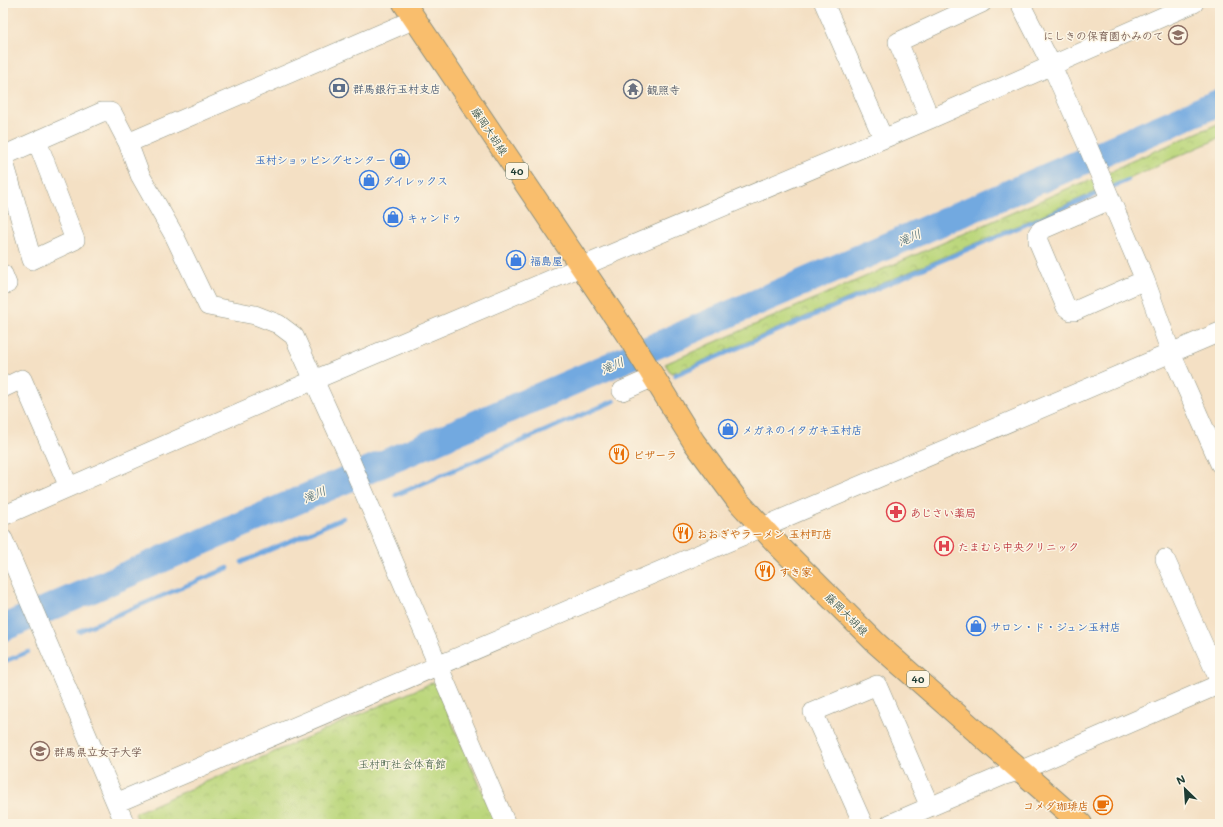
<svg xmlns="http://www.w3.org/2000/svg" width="1223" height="827" font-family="Mali,'Klee One',sans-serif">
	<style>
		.park { fill: url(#park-crowns); stroke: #6e8a58 }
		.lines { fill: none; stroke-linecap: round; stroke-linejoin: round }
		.stream { stroke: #72a9e0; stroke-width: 4.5 }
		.river { stroke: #72a9e0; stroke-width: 27 }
		.minor-casing { stroke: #8a8e7c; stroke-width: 20 }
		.major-casing { stroke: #8a8e7c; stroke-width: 24 }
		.minor { stroke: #fff; stroke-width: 19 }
		.major { stroke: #f9be6d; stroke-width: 22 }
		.labels { text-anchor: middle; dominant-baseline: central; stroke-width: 3; stroke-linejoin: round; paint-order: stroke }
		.shield { fill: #fcf5e5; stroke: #617469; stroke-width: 1 }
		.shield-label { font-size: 10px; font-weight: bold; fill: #1f3d34 }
		.education-label { font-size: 11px; font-weight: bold; fill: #785e54; stroke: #fcf5e5; text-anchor: end }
		.service-label { font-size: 11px; font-weight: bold; fill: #4e5e75; stroke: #fcf5e5; text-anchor: start }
		.worship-label { font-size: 11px; font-weight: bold; fill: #5b616d; stroke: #fcf5e5; text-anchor: start }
		.street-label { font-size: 11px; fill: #1f3d34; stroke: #fcf5e5 }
		.shop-label { font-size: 11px; font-weight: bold; fill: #366cbe; stroke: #fcf5e5; text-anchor: start }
		.food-label { font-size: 11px; font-weight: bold; fill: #c56008; stroke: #fcf5e5; text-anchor: start }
		.health-label { font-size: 11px; font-weight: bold; fill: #be3a42; stroke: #fcf5e5; text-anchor: start }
		.park-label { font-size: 11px; fill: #3e5c43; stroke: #fcf5e5 }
		.water-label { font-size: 12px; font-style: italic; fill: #385d68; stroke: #fcf5e5 }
	</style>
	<defs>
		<pattern id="park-crowns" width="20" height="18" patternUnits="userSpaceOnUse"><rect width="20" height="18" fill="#bcd77d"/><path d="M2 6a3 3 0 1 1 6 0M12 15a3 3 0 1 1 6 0" fill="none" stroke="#a1b96d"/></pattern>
	</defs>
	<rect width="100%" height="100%" fill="#fcf5e5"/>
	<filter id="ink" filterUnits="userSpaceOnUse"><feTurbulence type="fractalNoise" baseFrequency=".025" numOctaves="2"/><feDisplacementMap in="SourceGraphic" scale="8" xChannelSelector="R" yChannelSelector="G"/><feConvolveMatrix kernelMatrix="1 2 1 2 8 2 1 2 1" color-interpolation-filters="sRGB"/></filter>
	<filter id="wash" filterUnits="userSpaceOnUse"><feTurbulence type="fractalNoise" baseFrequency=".012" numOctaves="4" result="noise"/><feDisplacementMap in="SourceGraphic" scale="16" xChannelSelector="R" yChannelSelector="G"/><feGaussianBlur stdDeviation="0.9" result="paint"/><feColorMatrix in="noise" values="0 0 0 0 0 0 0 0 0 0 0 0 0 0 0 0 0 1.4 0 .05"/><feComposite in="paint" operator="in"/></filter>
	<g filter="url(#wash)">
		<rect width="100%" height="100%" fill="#f4e0c4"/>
		<path class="park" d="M1220,123v15l-110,48 -5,-11 20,-11z
			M1095,179l5,11 -421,181 -8,2 -6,-9 411,-179z
			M434,682l63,142h-358l-4,-11z"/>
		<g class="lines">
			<path class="stream" d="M1112,187l16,-7
				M675,375l424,-182
				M396,495l218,-94
				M242,562l101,-44
				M79,631l149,-63
				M3,662l25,-10"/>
			<path class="river" d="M3,628l1217,-526"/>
		</g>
	</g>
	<g filter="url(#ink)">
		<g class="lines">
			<defs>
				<path id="minor" d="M824,3l59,135
					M1020,3l31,61 35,78 59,138 26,73 49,111
					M930,119l-32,-77 84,-39
					M128,143l287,-124
					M3,156l99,-44h8l3,2 15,29 12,32 34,60 34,71 47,9 23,9 16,12 54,119 158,369
					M3,158l29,102 43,-20 -38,-99
					M1110,200l-69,30 -3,3v8l28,66 5,4h4l70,-31
					M3,274l4,10
					M3,388l19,-9 47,108
					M622,391l32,-14
					M3,516l311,-136 616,-261 264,-116
					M3,539l122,285
					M1165,559l55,123
					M116,803c367,-158 737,-311 1104,-471
					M863,824l-50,-112 64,-27 53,122
					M890,824l112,-48 20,-6 198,-86"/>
				<path id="major" d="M404,3l226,336 64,103 43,58 43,47 96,96 205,181"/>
			</defs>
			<use href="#minor" class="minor-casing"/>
			<use href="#major" class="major-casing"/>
			<use href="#minor" class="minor"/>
			<use href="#major" class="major"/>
		</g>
	</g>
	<defs>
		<symbol id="school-ring" viewBox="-11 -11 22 22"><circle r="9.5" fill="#fcf5e5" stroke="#8d6e63" stroke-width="1.5"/><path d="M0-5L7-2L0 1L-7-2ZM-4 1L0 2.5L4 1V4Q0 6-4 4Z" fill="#8d6e63"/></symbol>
		<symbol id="bank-ring" viewBox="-11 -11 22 22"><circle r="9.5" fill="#fcf5e5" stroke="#5c6f8a" stroke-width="1.5"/><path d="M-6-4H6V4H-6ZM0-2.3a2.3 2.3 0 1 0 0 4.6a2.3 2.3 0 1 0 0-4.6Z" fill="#5c6f8a"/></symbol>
		<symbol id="temple-ring" viewBox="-11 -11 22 22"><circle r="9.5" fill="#fcf5e5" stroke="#6b7280" stroke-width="1.5"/><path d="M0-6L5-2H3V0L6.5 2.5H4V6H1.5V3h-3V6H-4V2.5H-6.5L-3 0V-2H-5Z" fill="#6b7280"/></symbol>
		<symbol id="shop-ring" viewBox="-11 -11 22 22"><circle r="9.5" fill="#fcf5e5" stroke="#3f7fe0" stroke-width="1.5"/><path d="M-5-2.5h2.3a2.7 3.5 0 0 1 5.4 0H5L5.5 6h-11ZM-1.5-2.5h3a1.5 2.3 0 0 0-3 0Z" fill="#3f7fe0"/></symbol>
		<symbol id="restaurant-ring" viewBox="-11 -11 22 22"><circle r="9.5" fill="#fcf5e5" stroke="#e8710a" stroke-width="1.5"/><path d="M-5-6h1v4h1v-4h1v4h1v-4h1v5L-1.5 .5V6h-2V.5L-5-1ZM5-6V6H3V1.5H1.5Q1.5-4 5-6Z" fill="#e8710a"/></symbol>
		<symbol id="pharmacy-ring" viewBox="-11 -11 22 22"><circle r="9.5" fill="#fcf5e5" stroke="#e0444e" stroke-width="1.5"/><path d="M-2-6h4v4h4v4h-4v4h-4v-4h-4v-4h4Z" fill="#e0444e"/></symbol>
		<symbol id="hospital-ring" viewBox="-11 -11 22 22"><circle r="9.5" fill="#fcf5e5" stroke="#e0444e" stroke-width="1.5"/><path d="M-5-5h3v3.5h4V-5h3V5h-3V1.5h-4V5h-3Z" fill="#e0444e"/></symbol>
		<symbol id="university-ring" viewBox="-11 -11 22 22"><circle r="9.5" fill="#fcf5e5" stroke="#8d6e63" stroke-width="1.5"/><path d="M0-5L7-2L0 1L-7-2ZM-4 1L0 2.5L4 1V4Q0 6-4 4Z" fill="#8d6e63"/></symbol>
		<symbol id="cafe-ring" viewBox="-11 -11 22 22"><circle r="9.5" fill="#fcf5e5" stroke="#e8710a" stroke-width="1.5"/><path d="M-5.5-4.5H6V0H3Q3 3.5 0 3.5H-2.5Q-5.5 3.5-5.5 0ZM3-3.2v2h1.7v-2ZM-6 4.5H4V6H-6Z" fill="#e8710a"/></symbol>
	</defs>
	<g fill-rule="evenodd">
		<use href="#school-ring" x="1167" y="24" width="22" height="22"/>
		<use href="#bank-ring" x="328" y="77" width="22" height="22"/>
		<use href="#temple-ring" x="622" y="78" width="22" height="22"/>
		<use href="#shop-ring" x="389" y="148" width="22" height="22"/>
		<use href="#shop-ring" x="358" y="169" width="22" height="22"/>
		<use href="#shop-ring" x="382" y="206" width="22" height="22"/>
		<use href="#shop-ring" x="505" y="249" width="22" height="22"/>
		<use href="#shop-ring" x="717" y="418" width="22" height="22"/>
		<use href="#restaurant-ring" x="608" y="443" width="22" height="22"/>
		<use href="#pharmacy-ring" x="885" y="501" width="22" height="22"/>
		<use href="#restaurant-ring" x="672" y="522" width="22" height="22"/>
		<use href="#hospital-ring" x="933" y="535" width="22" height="22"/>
		<use href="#restaurant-ring" x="754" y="560" width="22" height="22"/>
		<use href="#shop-ring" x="965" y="615" width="22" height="22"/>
		<use href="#university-ring" x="29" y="740" width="22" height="22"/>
		<use href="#cafe-ring" x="1092" y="794" width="22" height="22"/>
	</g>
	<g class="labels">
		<g class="shield">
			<rect x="506" y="163" width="22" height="16" rx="3"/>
			<rect x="907" y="671" width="22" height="16" rx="3"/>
		</g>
		<g class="shield-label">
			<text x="517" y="171">40</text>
			<text x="918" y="679">40</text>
		</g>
		<g class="education-label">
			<text x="1164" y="35">にしきの保育園かみのて</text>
			<text x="54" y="751" text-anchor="start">群馬県立女子大学</text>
		</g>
		<g class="service-label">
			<text x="353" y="88">群馬銀行玉村支店</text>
		</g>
		<g class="worship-label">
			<text x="647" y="89">観照寺</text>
		</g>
		<g class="street-label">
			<text transform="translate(490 131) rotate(56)">藤岡大胡線</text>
			<text transform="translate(847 614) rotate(45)">藤岡大胡線</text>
		</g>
		<g class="shop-label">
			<text x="386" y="159" text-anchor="end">玉村ショッピングセンター</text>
			<text x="383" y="180">ダイレックス</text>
			<text x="407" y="217">キャンドゥ</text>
			<text x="530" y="260">福島屋</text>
			<text x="742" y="429">メガネのイタガキ玉村店</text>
			<text x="990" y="626">サロン・ド・ジュン玉村店</text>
		</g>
		<g class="food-label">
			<text x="633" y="454">ピザーラ</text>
			<text x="697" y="533">おおぎやラーメン 玉村町店</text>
			<text x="779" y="571">すき家</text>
			<text x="1089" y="805" text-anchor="end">コメダ珈琲店</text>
		</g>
		<g class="health-label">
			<text x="910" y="512">あじさい薬局</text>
			<text x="958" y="546">たまむら中央クリニック</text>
		</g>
		<g class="park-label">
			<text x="402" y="763">玉村町社会体育館</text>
		</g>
		<g class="water-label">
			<text transform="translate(909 237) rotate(-23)">滝川</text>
			<text transform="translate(612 365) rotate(-23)">滝川</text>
			<text transform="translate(314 494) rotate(-23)">滝川</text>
		</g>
	</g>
	<rect width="1223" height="827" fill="none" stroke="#fcf5e5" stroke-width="16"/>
	<g transform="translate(1185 789) rotate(335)" stroke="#fcf5e5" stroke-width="3" paint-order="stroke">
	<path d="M0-3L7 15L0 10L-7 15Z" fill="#1f3d34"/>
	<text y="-6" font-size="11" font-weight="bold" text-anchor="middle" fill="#1f3d34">N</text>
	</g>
</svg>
